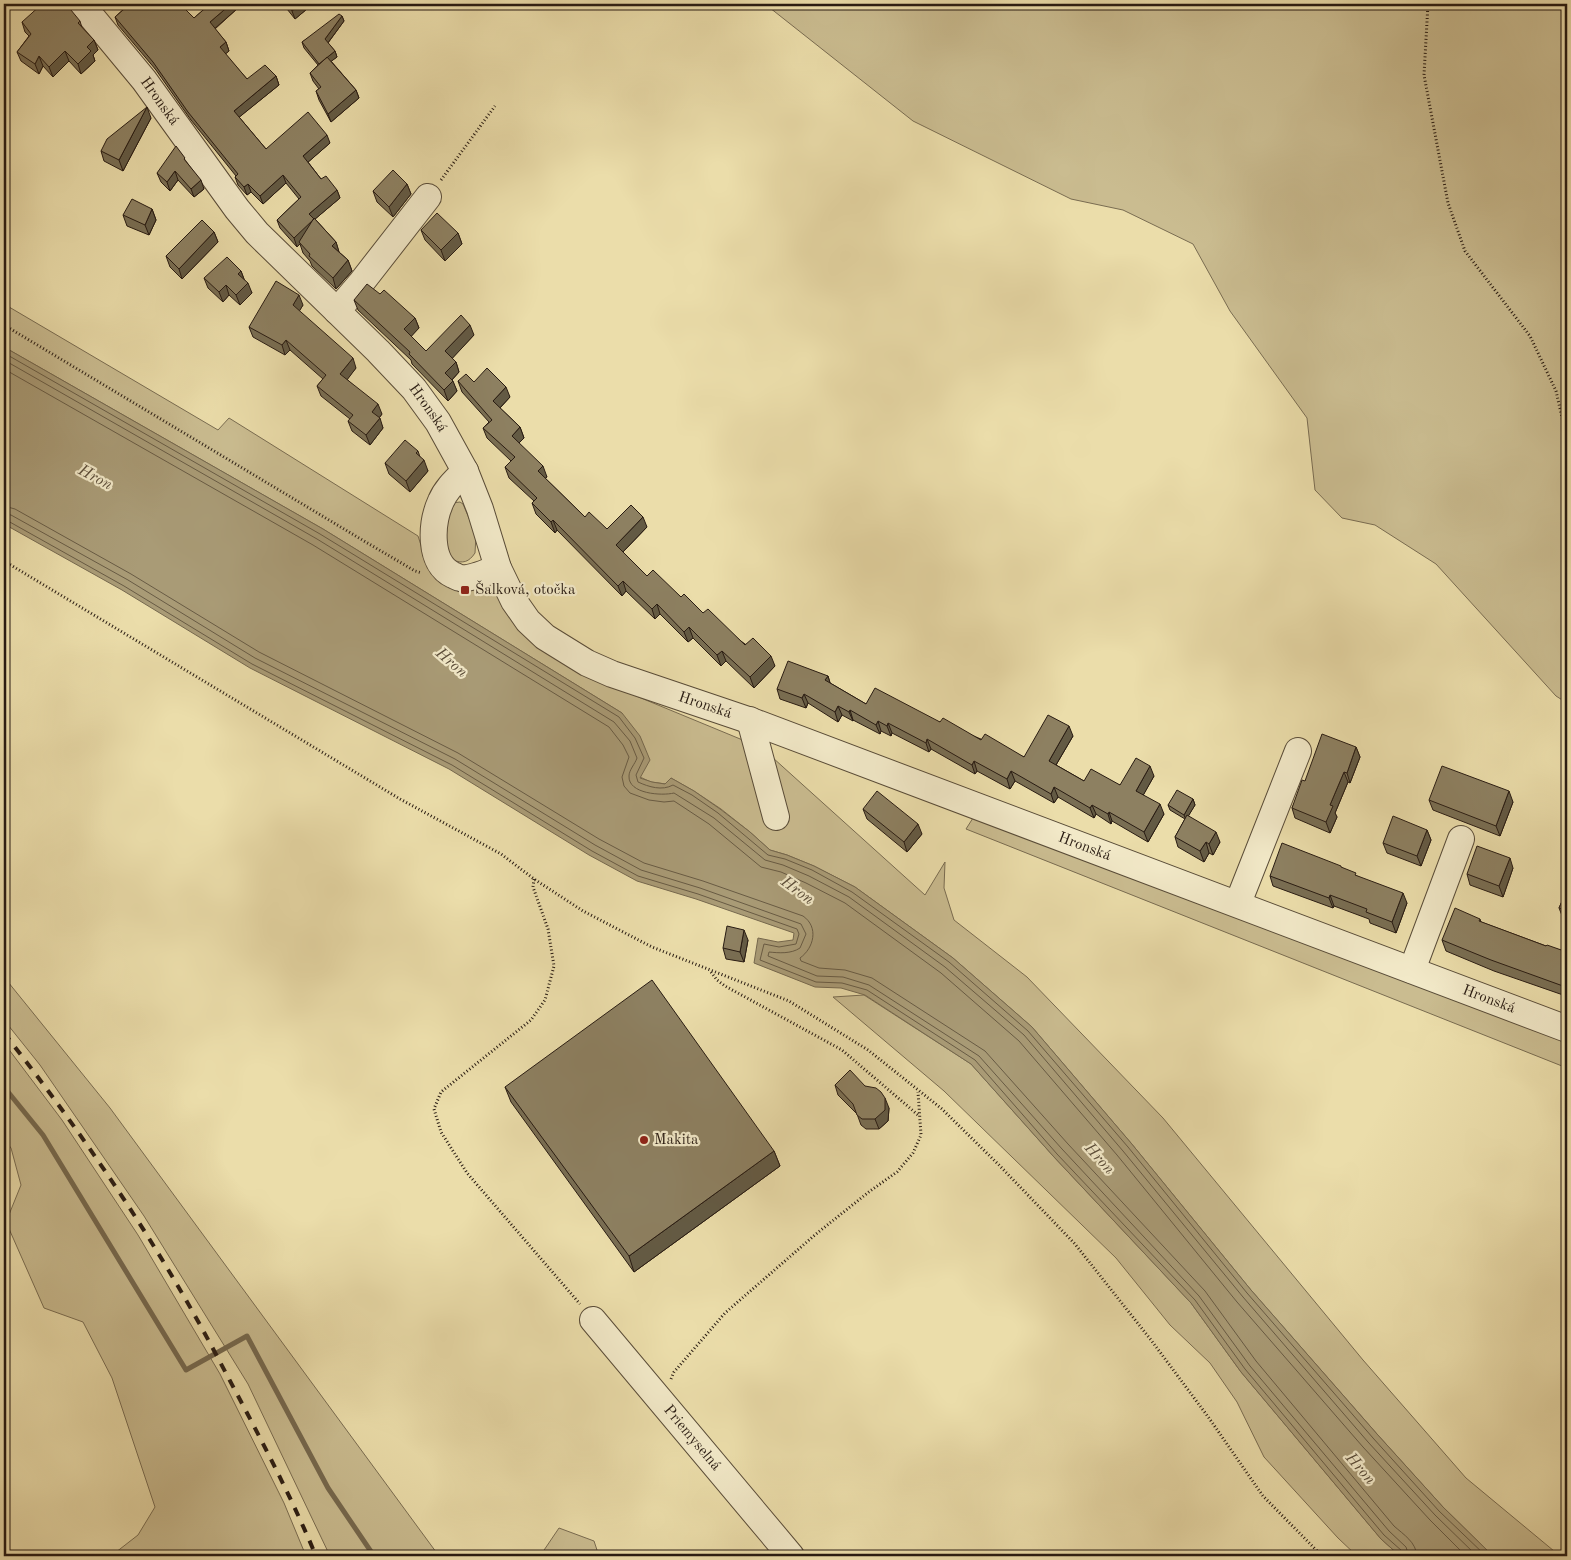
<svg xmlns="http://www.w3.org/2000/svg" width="1571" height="1560" font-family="'Old Standard TT',serif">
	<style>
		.green { fill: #cabc90; stroke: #796c51 }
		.water { fill: #a99b76; stroke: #75684e }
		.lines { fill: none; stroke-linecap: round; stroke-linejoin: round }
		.shore { stroke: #685b44; stroke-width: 1 }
		.stream { stroke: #75684e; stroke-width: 5 }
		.minor-casing { stroke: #594c38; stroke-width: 28 }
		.path { stroke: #281b12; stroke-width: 3; stroke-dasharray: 1 2.5; stroke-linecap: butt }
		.minor { stroke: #f2e9c8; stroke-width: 26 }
		.rail { stroke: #281b12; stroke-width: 4; stroke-dasharray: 9 9; stroke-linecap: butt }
		.wall { fill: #796e53; stroke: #281b12 }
		.shaded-wall { fill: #635a44; stroke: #281b12 }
		.building { fill: #8d8061; stroke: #281b12 }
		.poi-dot { fill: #8f2418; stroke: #f2e9c8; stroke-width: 2 }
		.labels { text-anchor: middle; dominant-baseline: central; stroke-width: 4.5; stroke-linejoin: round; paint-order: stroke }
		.street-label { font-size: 15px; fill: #281b12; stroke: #f2e9c8 }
		.poi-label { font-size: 15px; fill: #281b12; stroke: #f2e9c8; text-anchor: start }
		.water-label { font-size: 16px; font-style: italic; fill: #5c4e3a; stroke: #f2e9c8 }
	</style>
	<rect width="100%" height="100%" fill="#ebddaa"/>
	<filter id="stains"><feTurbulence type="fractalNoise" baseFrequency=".004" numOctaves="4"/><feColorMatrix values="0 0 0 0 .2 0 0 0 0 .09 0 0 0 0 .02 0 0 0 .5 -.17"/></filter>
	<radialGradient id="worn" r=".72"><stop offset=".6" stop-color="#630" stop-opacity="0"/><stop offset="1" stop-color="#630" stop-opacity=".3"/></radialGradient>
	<path class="green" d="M765,4h802v699l-11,-7 -120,-132 -61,-39 -33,-7 -27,-28 -8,-72 -77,-107 -37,-67 -70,-34 -52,-11 -158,-78z
		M4,304l214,126 11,-12 189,118 10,31 43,23 25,-5 116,101 150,62 163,147 20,-33 -1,26 10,32 73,57 136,141 200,242 103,118 94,78h-67l-50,-49 -66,-73 -126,-144 -120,-147 -99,-116 -79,-69 -98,-71 -41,-21 -27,-11 -17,-5 -20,-18 -29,-23 -27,-18 -23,-13 -5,6 -15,-2 -11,-5 -18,-64 -299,-184 -319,-182z
		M460,502l3,2 13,31 -1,18c-6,9 -12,11 -22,7l-8,-12 4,-41 3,-4z
		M973,818l594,223v27l-601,-239z
		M4,977l106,131 329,448h-109l-82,-172 -104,-168 -104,-151 -36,-45z
		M864,995l107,69 83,93 137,146 50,69 140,167 19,17h-43l-19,-18 -74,-81 -27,-55 -27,-39 -40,-38 -54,-67 -172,-167 -111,-94z
		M4,1043l58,77 76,115 82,139 64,129 22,53h-195l27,-21 17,-28 -43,-129 -29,-56 -39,-14 -38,-86 15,-37 -10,-37 -7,-9z
		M559,1528l35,13 5,15h-59z"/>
	<path class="water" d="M4,347l319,182 299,184 18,23 10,24 -10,18 12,4 13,2 6,-6 23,13 26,18 30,23 20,18 17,5 27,11 41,21 98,71 79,69 99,116 120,147 126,144 66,73 50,49h-93l-19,-17 -140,-167 -50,-69 -137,-146 -83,-93 -106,-69 -24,-7 -26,-1 -61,-24 4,-25 20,4 15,-2 1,-7 -98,-34 -59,-18 -48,-26 -140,-86 -199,-101 -128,-78 -118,-66z"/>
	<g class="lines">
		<path class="shore" d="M4,353l316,181 299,183 16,21 9,20 -8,17 2,7c11,5 24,9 35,3l19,10 26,18 50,42 17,4 27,11 40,22 97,70 79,69 100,116 119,146 126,145 66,73 47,45
			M4,360l313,179 297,183 16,19 7,17c-2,6 -8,12 -8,18 -1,18 33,20 45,17l40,25 51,42 18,5 26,11 40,21 96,70 79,68 99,116 120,146 125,145 67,73 42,41
			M4,369l309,176 296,182 14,18 6,12 -7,20 2,9 6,7 19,7 15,2 10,-1 35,23 52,43 20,5 25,11 39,20 96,70 78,68 98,114 120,147 126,145 67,73 36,36
			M4,506l11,3 116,65 128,78 199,101 141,86 45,24 59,18 100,35c16,11 11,32 -3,42l1,3 18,7 26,2 27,8 113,73 83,93 137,147 51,70 138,165c10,9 22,16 23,30
			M4,514l7,1 117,65 127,78 200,101 140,86 46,25 59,18 101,36 5,10 -6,14c-9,6 -21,5 -31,4l-1,4 49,20 26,1 26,8 110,71 83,93 137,147 51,70 139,165 17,16 3,9
			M4,520l4,1 116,65 128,78 200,101 140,86 46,25 60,18 99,35 2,5 -3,10 -17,3 -15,-3 -4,16 56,22 26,1 25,7 108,70 82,94 138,146 50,69 139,166 18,16 1,5"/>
		<path class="stream" d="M4,1087l39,48 143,235 61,-34 81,152 46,68"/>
		<defs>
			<g id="minor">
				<path id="s1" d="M81,4l63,76 93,129 20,24 121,118 36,38 24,33 27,49 15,38 18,59 16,33 14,20 17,16 42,26 25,11 142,48 813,307"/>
				<path d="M337,311l24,-28 67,-86"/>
				<path d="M465,471c-9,9 -19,18 -24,30 -10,22 -13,62 12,74 3,1 5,3 7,3 10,2 29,-7 38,-10"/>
				<path d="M750,720l26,97"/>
				<path d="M1238,903l60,-152"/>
				<path d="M1412,970l49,-131"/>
				<path id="s2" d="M593,1320l198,236"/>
			</g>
		</defs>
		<use href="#minor" class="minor-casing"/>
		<path class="path" d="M1428,4l-4,71 24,128 17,48 65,85 26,55 11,48
			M441,180l54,-74
			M4,325l360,216 51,30 7,2
			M4,561l396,238 101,55 33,25 49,32 69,36 137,54 79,49 74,59 57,56 76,79 76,96 58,78 54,78 59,60
			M534,879l-1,8 15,42 6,37 -9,34 -14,20 -90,72 -7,17 7,23 26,41 113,131
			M711,972l6,8 8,6 117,64 76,65
			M671,1379l3,-7 51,-59 91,-79 54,-43 27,-19 16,-19 8,-18 -3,-43"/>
		<use href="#minor" class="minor"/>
		<path class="rail" d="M4,1033c80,102 156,214 216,329 34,64 68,127 96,194"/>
	</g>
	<path class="wall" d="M125,4h55l14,14 16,-14h30l-2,1v3l-23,21 11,13 3,9 -4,3 22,25 29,-3 3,9 -40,32 27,32 64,-6 -22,19 13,17 16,11 3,8 -25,21 21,23 3,10 9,8 4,11 -16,18 -24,-23 -2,-5 -7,-8 -3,-9 -3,3 -17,-19 -3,-8 22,-21 -13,-16 -23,21 -12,-12 -4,3 -9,-10 -3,-8 1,-1 -45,-56 -35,-50 -38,-45 -3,-8 12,-11z
		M283,4h30l-18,15z
		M342,16l2,5 -16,22 7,8 2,6 -6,4 25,29 3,8 -28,24 -12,-22 -3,-9 3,-2 -6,-8 -3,-8 8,-8 -14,-17 -2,-6z
		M80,21l2,7 12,12 4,10 -5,5 2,6 -14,13 -12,-13 -16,16 -10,-11 -4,8 -18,-13 -4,-9 12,-16 -4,-4 -3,-10z
		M151,118l-28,53 -19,-10 -3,-10z
		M186,162l18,27 -10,8 -16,-17 -8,11 -9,-9 -4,-9z
		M407,184l4,10 -18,23 -16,-15 -4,-11z
		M152,209l4,11 -7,15 -22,-9 -4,-11z
		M421,230l37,3 4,11 -17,17 -20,-21z
		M214,232l4,10 -36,37 -12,-12 -4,-11z
		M241,271l3,8 8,14 -12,12 -11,-10 -6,7 -15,-14 -4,-10z
		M380,294l35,24 4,10 -8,8 15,15 48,-16 -22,23 4,4 3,10 -7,8 5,11 -9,10 -36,-37 -1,-4 -53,-50 -4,-10z
		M303,305l-4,6 57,57 -9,11 35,35 -3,4 4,10 -13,17 -18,-14 -4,-10 2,-2 -29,-23 -4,-10 6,-7 -33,-29 -5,5 -32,-18 -4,-10z
		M458,381l16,1 36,15 -10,11 20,19 4,11 -5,5 28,34 -2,1 40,39 22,12 40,-2 -24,25 24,24 34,21 94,69 -21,22 -28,-27 -5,5 -28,-28 -5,4 -28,-28 -5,5 -29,-28 -4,5 -65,-66 -2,3 -19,-19 -4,-11 2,-2 -25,-23 -4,-11 6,-6 -24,-23 -4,-10 6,-6 -27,-30z
		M418,451l2,6 8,14 -18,21 -21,-18 -4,-11z
		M828,676l2,7 36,21 74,18 84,35 49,-21 -17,29 28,16 36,4 34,-9 -11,19 21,19 -16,28 -36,-21 -1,3 -15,-10 -2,4 -36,-21 -4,6 -39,-22 -5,8 -33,-18 -2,3 -44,-25 -2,3 -37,-19 -1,3 -10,-5 -1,3 -27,-14v1l-11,-6 -4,7 -30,-19 -2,5 -26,-9 -3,-10z
		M1356,747l4,10 -10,26 -2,-1 -13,31 2,4 -7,16 -35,-15 -3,-10 13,-27z
		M1193,799l2,6 -7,11 32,26 -7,13 -4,-2 -5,9 -26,-15 -3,-10 10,-18 -15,-9 -2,-5z
		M1429,800l84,2 -13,34 -67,-26z
		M863,809l59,25 -15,18 -40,-33z
		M1427,830l4,10 -10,26 -34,-13 -4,-10z
		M1342,868l65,35 -11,30 -26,-10 -1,-4 -35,-13 -1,2 -60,-22 -3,-10z
		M1513,868l-10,29 -33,-12 -3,-11z
		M1567,881v39l-4,-2 -4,-10 5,-11 -2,-4z
		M1480,919l1,3 65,24 21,6v42l-1,2 -72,-25 -48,-20 -4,-11z
		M748,940l-4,22 -18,-3 -3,-11z
		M835,1085l30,1 24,22 -1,13 -9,8h-13l-5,-4 -4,-11 -19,-19z
		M505,1087l269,64 6,15 -146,106 -123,-170z"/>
	<path class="shaded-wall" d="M4,4h3l-2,2 2,4 -3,3z
		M231,4h9l-2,1v3l-25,22 -3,-8z
		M300,4h13l-18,15 -3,-8z
		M342,16l2,5 -17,23 -2,-5z
		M94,40l4,10 -5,5 2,6 -14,13 -3,-10 9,-17z
		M226,42l3,9 -6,5 -3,-9z
		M65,51l4,10 -16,16 -4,-10z
		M335,51l2,6 -16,12 -2,-5z
		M39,56l4,10 -4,8 -4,-10z
		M276,76l3,9 -42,34 -3,-8z
		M356,90l3,8 -28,24 -3,-8z
		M147,107l4,11 -28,53 -4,-11z
		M327,135l3,8 -24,21 -3,-8z
		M175,171l3,9 -8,11 -3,-9z
		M283,175l3,8 -23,21 -3,-8z
		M201,180l3,9 -10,8 -3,-8z
		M248,184l3,8 -4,3 -3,-8z
		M407,184l4,10 -18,23 -4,-10z
		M337,190l3,8 -26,22 2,7 -19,20 -3,-9 15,-24z
		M152,209l4,11 -7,15 -4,-10z
		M214,232l4,10 -36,37 -3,-10z
		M458,233l4,11 -17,17 -4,-11z
		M336,242l3,10 -7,-6z
		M348,260l4,11 -16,18 -3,-11z
		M241,271l4,11 -7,-8z
		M248,283l4,10 -12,12 -4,-10z
		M226,285l3,10 -6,7 -4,-10z
		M299,295l4,10 -6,10 -4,-10z
		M415,318l4,10 -11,12 -4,-11z
		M470,325l4,10 -25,27 -4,-11z
		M286,340l4,10 -5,5 -3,-10z
		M353,358l3,10 -12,16 -4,-10z
		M456,362l3,10 -10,11 -4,-10z
		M453,381l4,10 -9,10 -4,-11z
		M506,387l4,10 -13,14 -4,-10z
		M378,404l4,10 -6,8 -4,-10z
		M380,418l3,10 -13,17 -4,-10z
		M520,427l4,11 -8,8 -4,-10z
		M424,460l4,11 -18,21 -4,-11z
		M543,466l4,11 -5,4 -4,-10z
		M643,517l4,10 -27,28 -4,-10z
		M553,520l4,10 -2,3 -4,-11z
		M623,581l3,10 -4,5 -4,-10z
		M657,604l3,10 -5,5 -3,-10z
		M689,627l4,11 -5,4 -4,-10z
		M722,651l4,10 -5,5 -4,-11z
		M771,656l4,10 -21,22 -4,-11z
		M828,676l3,10 -6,-6z
		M804,694l4,9 -2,5 -4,-10z
		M838,706l4,9 -4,7 -3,-10z
		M850,710l3,10v1l-4,-9z
		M878,721l3,10 -1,3 -4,-9z
		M888,723l4,10 -1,3 -4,-10z
		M1069,726l4,10 -20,34 -4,-9z
		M927,739l4,10 -2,3 -3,-9z
		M1356,747l4,10 -10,26 -3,-10z
		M974,761l3,10 -2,3 -3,-9z
		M1150,766l4,10 -14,25 -4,-10z
		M1011,771l4,10 -5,8 -3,-10z
		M1344,772l4,10 -13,31 2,4 -7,16 -4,-11 4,-17z
		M1054,787l4,10 -4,6 -3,-9z
		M1509,791l4,11 -13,34 -4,-10z
		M1193,799l2,6 -9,15 -2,-5z
		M1160,804l4,10 -16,28 -4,-10z
		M1092,805l4,9 -2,4 -4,-10z
		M1109,812l3,9 -1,3 -3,-10z
		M918,824l4,10 -15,18 -3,-10z
		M1427,830l4,10 -10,26 -4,-10z
		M1216,832l4,10 -7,13 -4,-11z
		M1206,842l3,11 -5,9 -4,-11z
		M1510,858l3,10 -10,29 -4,-11z
		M1403,893l4,10 -11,30 -4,-11z
		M1330,895l4,11 -1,2 -4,-10z
		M744,930l4,10 -4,22 -4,-10z
		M1567,973v21l-1,2 -3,-10z
		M885,1098l4,10 -1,13 -9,8 -4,-10z
		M774,1151l6,15 -146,106 -5,-16z"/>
	<path class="building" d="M42,4h24l14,17 -2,2 16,17 -7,7 4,4 -13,13 -13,-13 -16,16 -10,-11 -4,8 -18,-12 14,-18 -9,-12z
		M130,4h50l14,14 16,-14h21l-21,18 16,20 -6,5 27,32 18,-14 11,11 -42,35 32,38 42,-37 19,23 -24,21 18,23 5,-3 11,14 -28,24 5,5 -20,19 -17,-18 24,-23 -18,-22 -23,21 -12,-12 -4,3 -9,-10 3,-3 -50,-62 -35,-50 -38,-45z
		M286,4h14l-8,7z
		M339,14l3,2 -17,23 10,12 -16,13 -17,-22z
		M327,57l29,33 -28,24 -12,-23 5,-4 -11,-14z
		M147,107l-28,53 -18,-9 6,-12z
		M176,146l9,12 -1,1 17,21 -10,9 -16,-18 -8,11 -10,-9z
		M393,170l14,14 -18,23 -16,-16z
		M132,199l20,10 -7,16 -22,-10z
		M437,213l21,20 -17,17 -20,-20z
		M314,218l22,24 -4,4 16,14 -15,18 -24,-22 1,-2 -11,-12z
		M202,220l12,12 -35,37 -13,-13z
		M227,257l14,14 -3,3 10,9 -12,12 -10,-10 -7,7 -15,-14z
		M276,281l23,14 -6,10 60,53 -13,16 38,30 -6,8 8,6 -14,17 -18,-14 5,-6 -36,-29 9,-11 -40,-35 -4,5 -33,-18z
		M367,284l13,10 4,-4 31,28 -11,11 22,22 35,-36 9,10 -25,26 11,11 -11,11 8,8 -9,9 -35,-36 1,-2 -56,-52z
		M487,368l19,19 -13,14 27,26 -8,9 31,30 -5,5 47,46 4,-5 18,17 24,-24 12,12 -27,28 31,31 6,-6 28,27 3,-3 19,19 5,-4 37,36 8,-7 18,18 -21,21 -28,-26 -5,4 -28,-28 -5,5 -27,-28 -5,5 -29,-28 -5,5 -65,-66 -2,2 -19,-19 5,-5 -32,-31 10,-10 -32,-29 9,-8 -34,-39 8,-7 8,8z
		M405,440l13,11 -2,2 8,7 -18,21 -21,-18z
		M788,661l40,15 -3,4 41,24 9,-16 65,34 3,-4 38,22 4,-6 39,23 24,-42 21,11 -20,35 35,20 7,-12 29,16 16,-27 14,8 -14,25 24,13 -16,28 -35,-20 -1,2 -16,-9 -2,3 -36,-21 -3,7 -40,-23 -4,8 -33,-18 -2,4 -45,-26 -1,4 -38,-20 -1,3 -9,-5 -2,4 -26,-15 -1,2 -11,-6 -3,6 -31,-18 -2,4 -25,-9z
		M1322,734l34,13 -9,26 -3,-1 -14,33 3,1 -7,16 -34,-14 10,-28 3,1z
		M1442,766l67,25 -13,35 -67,-26z
		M1177,790l16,9 -9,16 -16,-10z
		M877,791l41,33 -14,18 -41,-33z
		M1187,815l29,17 -7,12 -3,-2 -6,9 -25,-14z
		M1393,816l34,14 -10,26 -34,-13z
		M1282,843l59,23v1l15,6 -1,2 48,18 -11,29 -26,-10 1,-3 -37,-14 -1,3 -59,-22z
		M1477,846l33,12 -11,28 -32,-12z
		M1567,881v30l-8,-3 6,-14 -3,-1z
		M1455,908l25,11 -1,2 67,25 1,-1 20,7v21l-4,13 -72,-26 -49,-20z
		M727,926l17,4 -4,22 -17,-4z
		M652,980l122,171 -145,105 -124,-169z
		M850,1070l15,16 11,2 5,4 4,6v12l-10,9h-13l-5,-4 -4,-11 -18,-19z"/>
	<g class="poi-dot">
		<rect x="460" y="585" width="10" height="10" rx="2.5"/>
		<circle cx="644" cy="1140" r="5"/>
	</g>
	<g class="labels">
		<g class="street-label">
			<text stroke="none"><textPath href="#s1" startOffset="125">Hronská</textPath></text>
			<text stroke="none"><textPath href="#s1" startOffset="534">Hronská</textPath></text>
			<text stroke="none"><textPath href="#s1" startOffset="969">Hronská</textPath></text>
			<text stroke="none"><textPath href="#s1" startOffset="1374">Hronská</textPath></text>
			<text stroke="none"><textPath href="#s1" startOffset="1806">Hronská</textPath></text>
			<text stroke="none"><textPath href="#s2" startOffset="154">Priemyselná</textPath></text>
		</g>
		<g class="poi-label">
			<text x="475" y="590">Šalková, otočka</text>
			<text x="654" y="1140">Makita</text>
		</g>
		<g class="water-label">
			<text transform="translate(95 478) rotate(28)">Hron</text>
			<text transform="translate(451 663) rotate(41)">Hron</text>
			<text transform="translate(797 891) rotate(36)">Hron</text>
			<text transform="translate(1099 1159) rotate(48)">Hron</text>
			<text transform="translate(1360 1469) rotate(49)">Hron</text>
		</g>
	</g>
	<rect width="1571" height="1560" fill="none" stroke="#ebddaa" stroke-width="20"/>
	<rect x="5" y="5" width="1561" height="1550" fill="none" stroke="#281b12" stroke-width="2.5"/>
	<rect x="10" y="10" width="1551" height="1540" fill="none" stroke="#281b12"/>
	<rect width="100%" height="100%" filter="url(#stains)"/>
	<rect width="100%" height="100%" fill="url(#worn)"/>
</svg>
